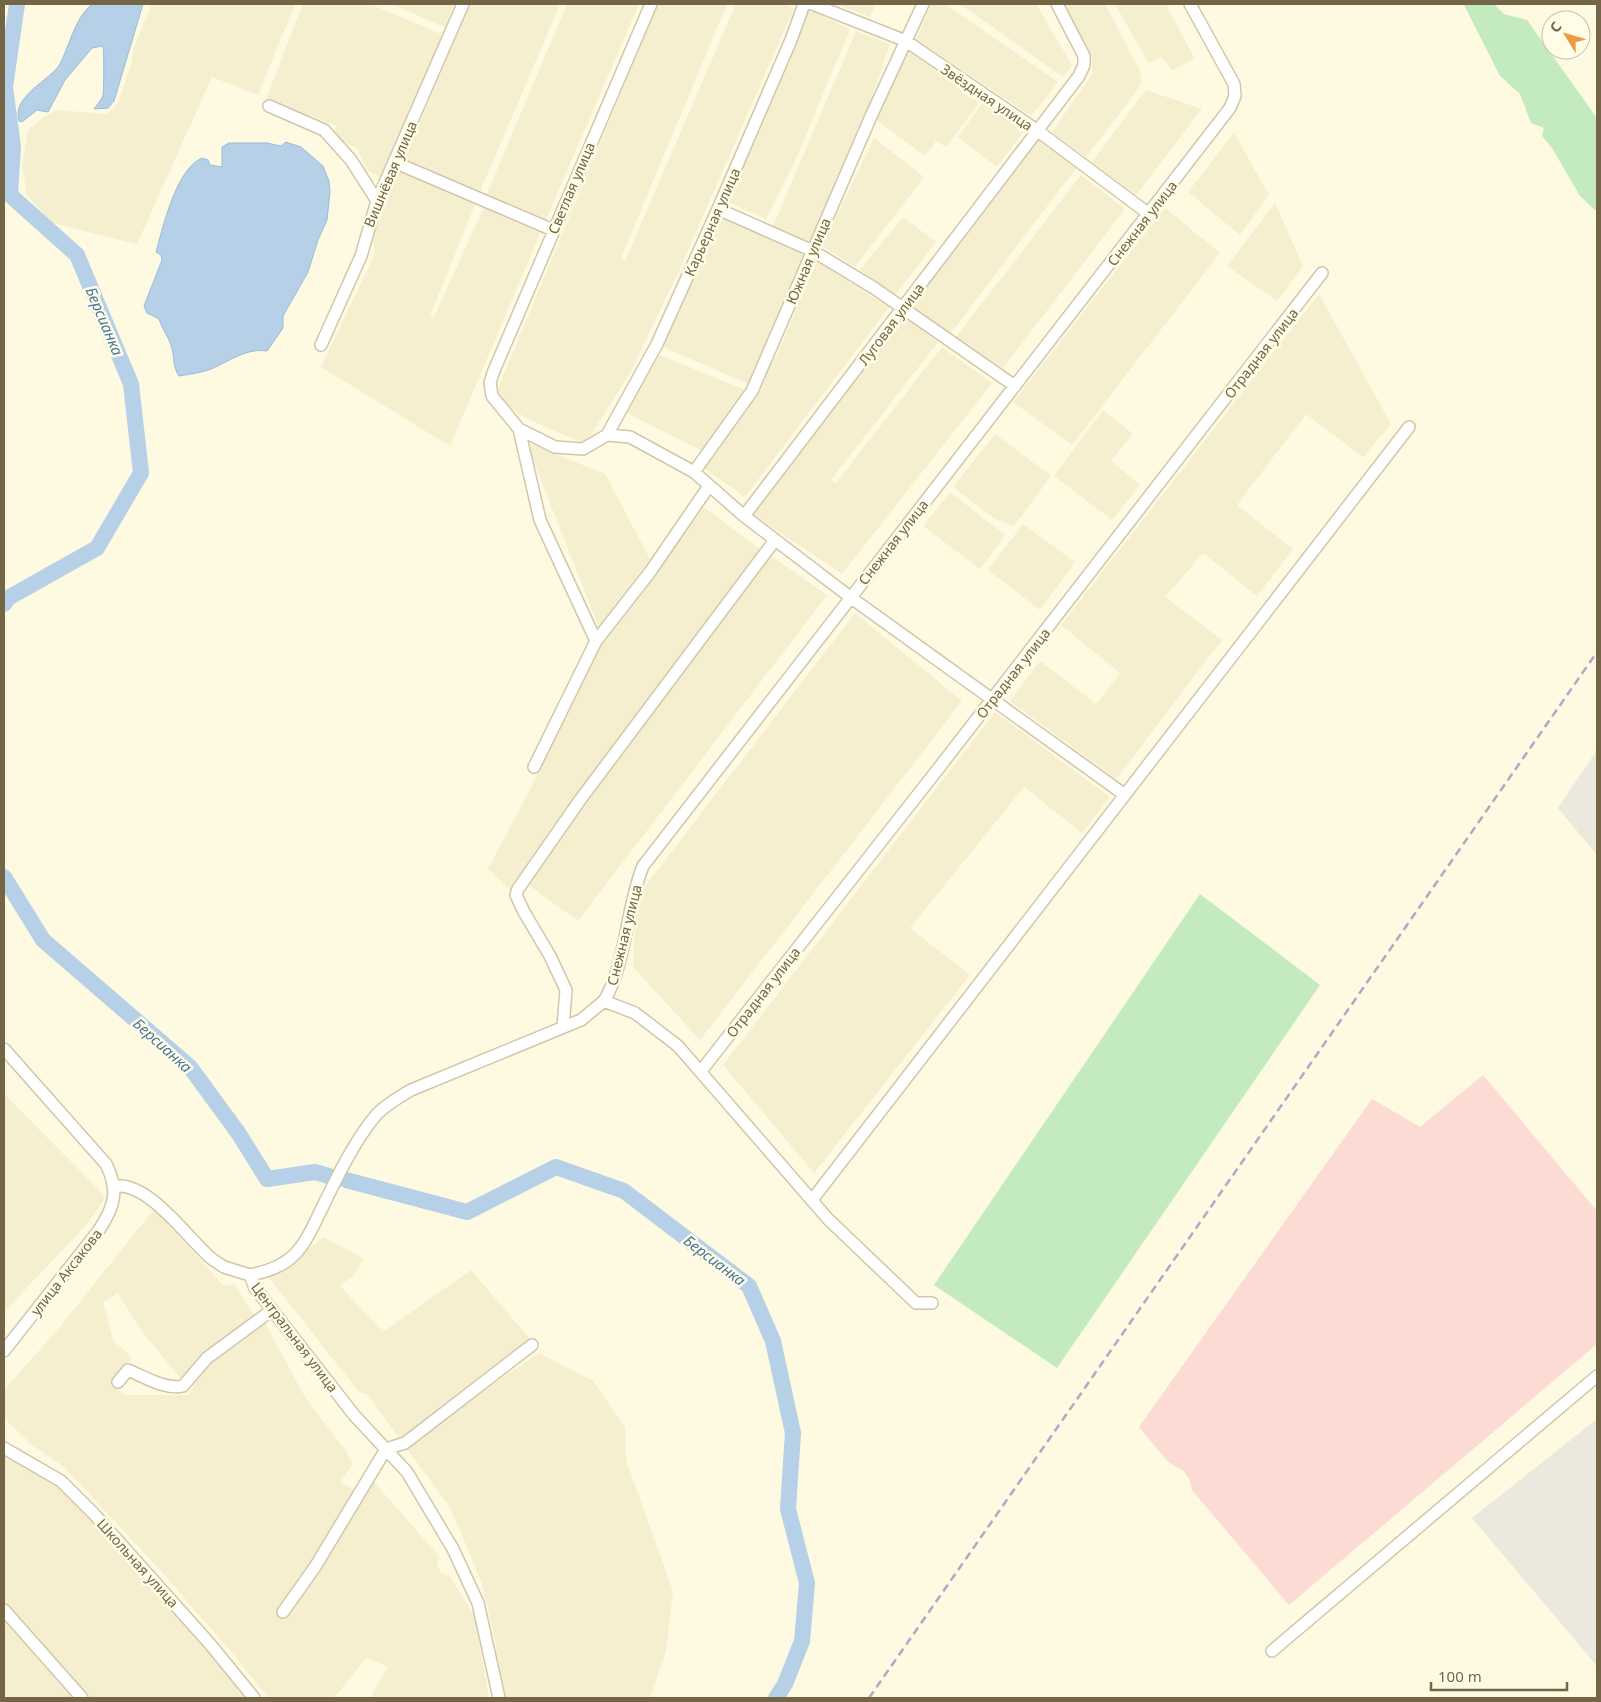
<svg xmlns="http://www.w3.org/2000/svg" width="1601" height="1702" font-family="'Noto Sans',sans-serif">
	<style>
		.residential { fill: #f5efcf }
		.industrial { fill: #ebe8dd }
		.medical { fill: #fbdbd4 }
		.green { fill: #c4ebbf }
		.water { fill: #b5d0e7; stroke: #9bbcd9 }
		.lines { fill: none; stroke-linecap: round; stroke-linejoin: round }
		.river { stroke: #b5d0e7; stroke-width: 16 }
		.minor-casing { stroke: #d0c7ab; stroke-width: 14 }
		.minor { stroke: #fff; stroke-width: 11 }
		.rail { stroke: #c0a0c6; stroke-width: 2.5; stroke-dasharray: 8 5; stroke-linecap: butt }
		.labels { text-anchor: middle; dominant-baseline: central; stroke-width: 5; stroke-linejoin: round; paint-order: stroke }
		.street-label { font-size: 14px; fill: #756547; stroke: #fffde8 }
		.water-label { font-size: 15px; font-style: italic; fill: #49769e; stroke: #fffde8 }
	</style>
	<rect width="100%" height="100%" fill="#fdfae1"/>
	<path class="residential" d="M152,4h143l-37,91 -46,-18 -75,167 -85,-21 -25,-28 -5,-28 6,-37 15,-12 14,-8 50,4 11,-11 14,-41 1,-12z
		M303,4h67l71,30 1,6 -60,137 -15,-6 -10,-23 -21,-10 -2,-3 3,-9 -71,-27z
		M391,4h63l-9,23z
		M470,4h90l-81,190 -75,-34z
		M567,4h72l-94,218 -59,-26z
		M658,4h69l-106,254 4,3 111,-257h47l11,4 -115,263 -50,104 -44,69 -57,-25 -24,-15 -8,-11z
		M837,4h39l-6,13z
		M932,4h13l113,78 -27,34 -115,-77z
		M960,4h76l36,61 -9,12z
		M1064,4h41l36,69v9l-6,11 -49,64 -34,-25 41,-59 -2,-19z
		M1115,4h51l28,54 -22,13 -10,-14 -14,6z
		M808,10l42,19 -54,130 -30,60 -41,-18z
		M856,31l34,13 -26,75 -54,122 -37,-15z
		M906,49l73,54 -33,44 -10,-6 -11,15 -50,-37z
		M1146,90l56,19 -66,86 -44,-33z
		M983,102l41,29 -27,36 -39,-30z
		M1234,133l35,62 -29,40 -52,-43z
		M874,138l50,39 -69,90 -33,-21z
		M1038,140l39,27 -127,167 -40,-29z
		M398,169l78,33 -46,114 4,1 50,-110 58,22 -92,217 -129,-79 54,-113 -3,-22z
		M1081,175l44,34 -122,159 -47,-31z
		M1275,203l28,63 -26,35 -50,-35z
		M1165,208l55,45 -148,192 -59,-43z
		M719,214l88,41 -59,129 -89,-39z
		M903,217l33,25 -41,53 -35,-25z
		M817,261l72,46 -144,190 -44,-31 75,-109z
		M1319,294l72,130 -28,33 -57,-43 -69,91 56,44 -36,47 -54,-43 -38,44 57,43 -106,139 -106,-78 30,-40 56,43 24,-31 -59,-48z
		M902,314l36,28 -107,138 5,3 106,-136 50,36 -150,191 -90,-60z
		M660,355l85,35 -42,61 -78,-39z
		M1103,410l30,24 -22,27 29,24 -28,35 -58,-44z
		M995,434l56,42 -37,50 -19,-7 -42,-32z
		M526,442l79,32 45,85 -51,69z
		M950,492l55,43 -25,34 -57,-43z
		M704,507l58,44 -250,340 -24,-22 45,-85 54,-116 17,-28z
		M1023,524l52,38 -35,48 -52,-40z
		M770,555l57,40 -249,326 -51,-37z
		M855,613l107,88 -262,339 -67,-73 3,-69z
		M995,712l115,85 -28,36 -58,-46 -114,141 60,47 -156,198 -91,-108z
		M4,1094l102,103 -19,27 -83,88z
		M154,1209l70,77 10,-2 22,34 -73,63 -41,-49 -24,-39 -15,9 10,38 19,18 -20,23 13,14h63l23,-36 53,-38 41,76 41,54 7,13 -13,18 17,10 -78,122 7,5 34,-47 37,-72 16,-19 66,75 -2,9 4,8 9,4 25,40 14,81h-119l18,-31 -22,-9 -32,40h-66l-30,-38 -77,-89 -98,-105 -30,-20 -29,-28v-28l55,-62z
		M324,1237l40,22 -9,15 -15,12 43,46 88,-62 61,71 -130,101 -34,-47 -9,-3 -90,-114z
		M539,1353l54,28 32,46 1,33 47,131 -7,60 -16,47h-147l-9,-39 2,-15 -15,-63 -31,-74 -46,-62z
		M7,1455l55,33 127,141 57,69h-158l-84,-94v-145z
		M4,1616l73,82h-73z"/>
	<path class="industrial" d="M1597,750v105l-39,-47z
		M1597,1419v247l-125,-148z"/>
	<path class="medical" d="M1483,1075l114,136v133l-308,261 -97,-115 -2,-10 -6,-9 -16,-9 -29,-35 233,-328 48,28z"/>
	<path class="green" d="M1465,4h29l10,10 23,6 70,98v94l-17,-16 -28,-48 -10,-12 2,-8 -13,-5 -11,-29 -20,-18 -36,-71z
		M1200,894l120,91 -263,383 -123,-83z"/>
	<path class="water" d="M92,4h51l-29,97 -6,7 -14,1c3,-4 8,-10 9,-14 1,-4 1,-46 0,-49l-11,2 -27,32 -17,32 -11,-2 -15,12 -3,-1c-8,-25 32,-41 41,-57 10,-20 15,-46 32,-60z
		M286,142l15,5 22,19 6,15 1,11 -3,28 -9,20 -10,32 -25,44v12l-16,23c-21,-3 -37,10 -56,18 -10,4 -21,5 -32,7 -7,-10 -4,-19 -8,-31 -3,-9 -9,-16 -12,-26l-12,-6 -3,-7 18,-46 -1,-5 -5,-3c7,-25 20,-83 46,-94l6,2 2,5 12,2v-20l7,-4h38l14,3z"/>
	<g class="lines">
		<path class="river" d="M4,604l4,-6 89,-50 44,-75 -10,-89 -54,-129 -67,-60 3,-49 -8,-59 12,-83
			M4,877l39,63 147,127 49,67 28,45 48,-7 14,4
			M346,1180l121,32 89,-45 68,24 125,95 24,55 20,92 -5,76 19,74 -5,58 -17,43 -9,14"/>
		<defs>
			<path id="minor" d="M651,4l-158,369 -3,10 2,13 27,33 36,18 28,2 24,-14 23,2 64,35 50,44 106,81 275,198
				M812,4l94,37 132,90 111,83
				M269,106l55,24 27,30 26,41
				M394,162l159,68
				M718,209l95,42 61,37 141,98
				M321,345l40,-89 16,-55 86,-197
				M519,429l21,91 56,121
				M607,435l50,-91 61,-135 73,-169 13,-36
				M694,472l58,-81 120,-277 51,-110
				M744,516l335,-440 5,-11v-9l-27,-52
				M534,767l62,-126 54,-69 59,-86
				M604,1001c22,-36 22,-93 39,-135l587,-758 5,-12 -1,-12 -44,-80
				M563,1027l3,-37 -16,-34 -26,-44 -8,-17 2,-6 62,-89 195,-260
				M4,1049l102,115c13,26 9,42 -7,66l-95,121
				M701,1071l237,-302 384,-496
				M114,1186c36,-4 72,51 98,73l12,8 26,8 5,13 99,127 53,57 46,77 25,54 21,95
				M812,1200l597,-773
				M250,1275c16,-3 32,-8 44,-20 13,-13 21,-33 29,-49 14,-29 33,-68 54,-92 10,-10 22,-17 34,-24l170,-70 23,-19 31,12 43,33 150,173 88,84h16
				M118,1382l10,-12c17,7 37,20 55,16l24,-28 65,-48
				M4,1448l57,33 33,33 116,130 44,54
				M4,1610l78,88
				M283,1612l32,-45 71,-118 19,-6 127,-98
				M1272,1651l325,-275"/>
		</defs>
		<use href="#minor" class="minor-casing"/>
		<use href="#minor" class="minor"/>
		<path class="rail" d="M869,1698l728,-1046"/>
	</g>
	<g class="labels">
		<g class="street-label">
			<text transform="translate(987 97) rotate(34)">Звёздная улица</text>
			<text transform="translate(390 174) rotate(-67)">Вишнёвая улица</text>
			<text transform="translate(571 188) rotate(-67)">Светлая улица</text>
			<text transform="translate(712 222) rotate(-66)">Карьерная улица</text>
			<text transform="translate(1142 223) rotate(-52)">Снежная улица</text>
			<text transform="translate(808 261) rotate(-67)">Южная улица</text>
			<text transform="translate(891 324) rotate(-53)">Луговая улица</text>
			<text transform="translate(1261 353) rotate(-52)">Отрадная улица</text>
			<text transform="translate(893 542) rotate(-52)">Снежная улица</text>
			<text transform="translate(1013 673) rotate(-52)">Отрадная улица</text>
			<text transform="translate(624 935) rotate(-76)">Снежная улица</text>
			<text transform="translate(763 992) rotate(-52)">Отрадная улица</text>
			<text transform="translate(66 1272) rotate(-52)">улица Аксакова</text>
			<text transform="translate(295 1337) rotate(53)">Центральная улица</text>
			<text transform="translate(138 1563) rotate(48)">Школьная улица</text>
		</g>
		<g class="water-label">
			<text transform="translate(105 321) rotate(67)">Берсианка</text>
			<text transform="translate(163 1045) rotate(42)">Берсианка</text>
			<text transform="translate(715 1260) rotate(37)">Берсианка</text>
		</g>
	</g>
	<rect width="1601" height="1702" fill="none" stroke="#756547" stroke-width="10"/>
	<g transform="translate(1566 35) rotate(307)"><circle r="24" fill="#fffde8" stroke="#c8c0a8"/>
	<path d="M0-4L9 19L0 12L-9 19Z" fill="#eb9b42"/>
	<text y="-8" font-size="14" font-weight="bold" text-anchor="middle" fill="#756547">С</text>
	</g>
	<path d="M1431 1682v8h136v-8" fill="none" stroke="#756547" stroke-width="2.5"/>
	<text x="1438" y="1682" font-size="15" fill="#756547" stroke="#fffde8" stroke-width="4" paint-order="stroke">100 m</text>
</svg>
